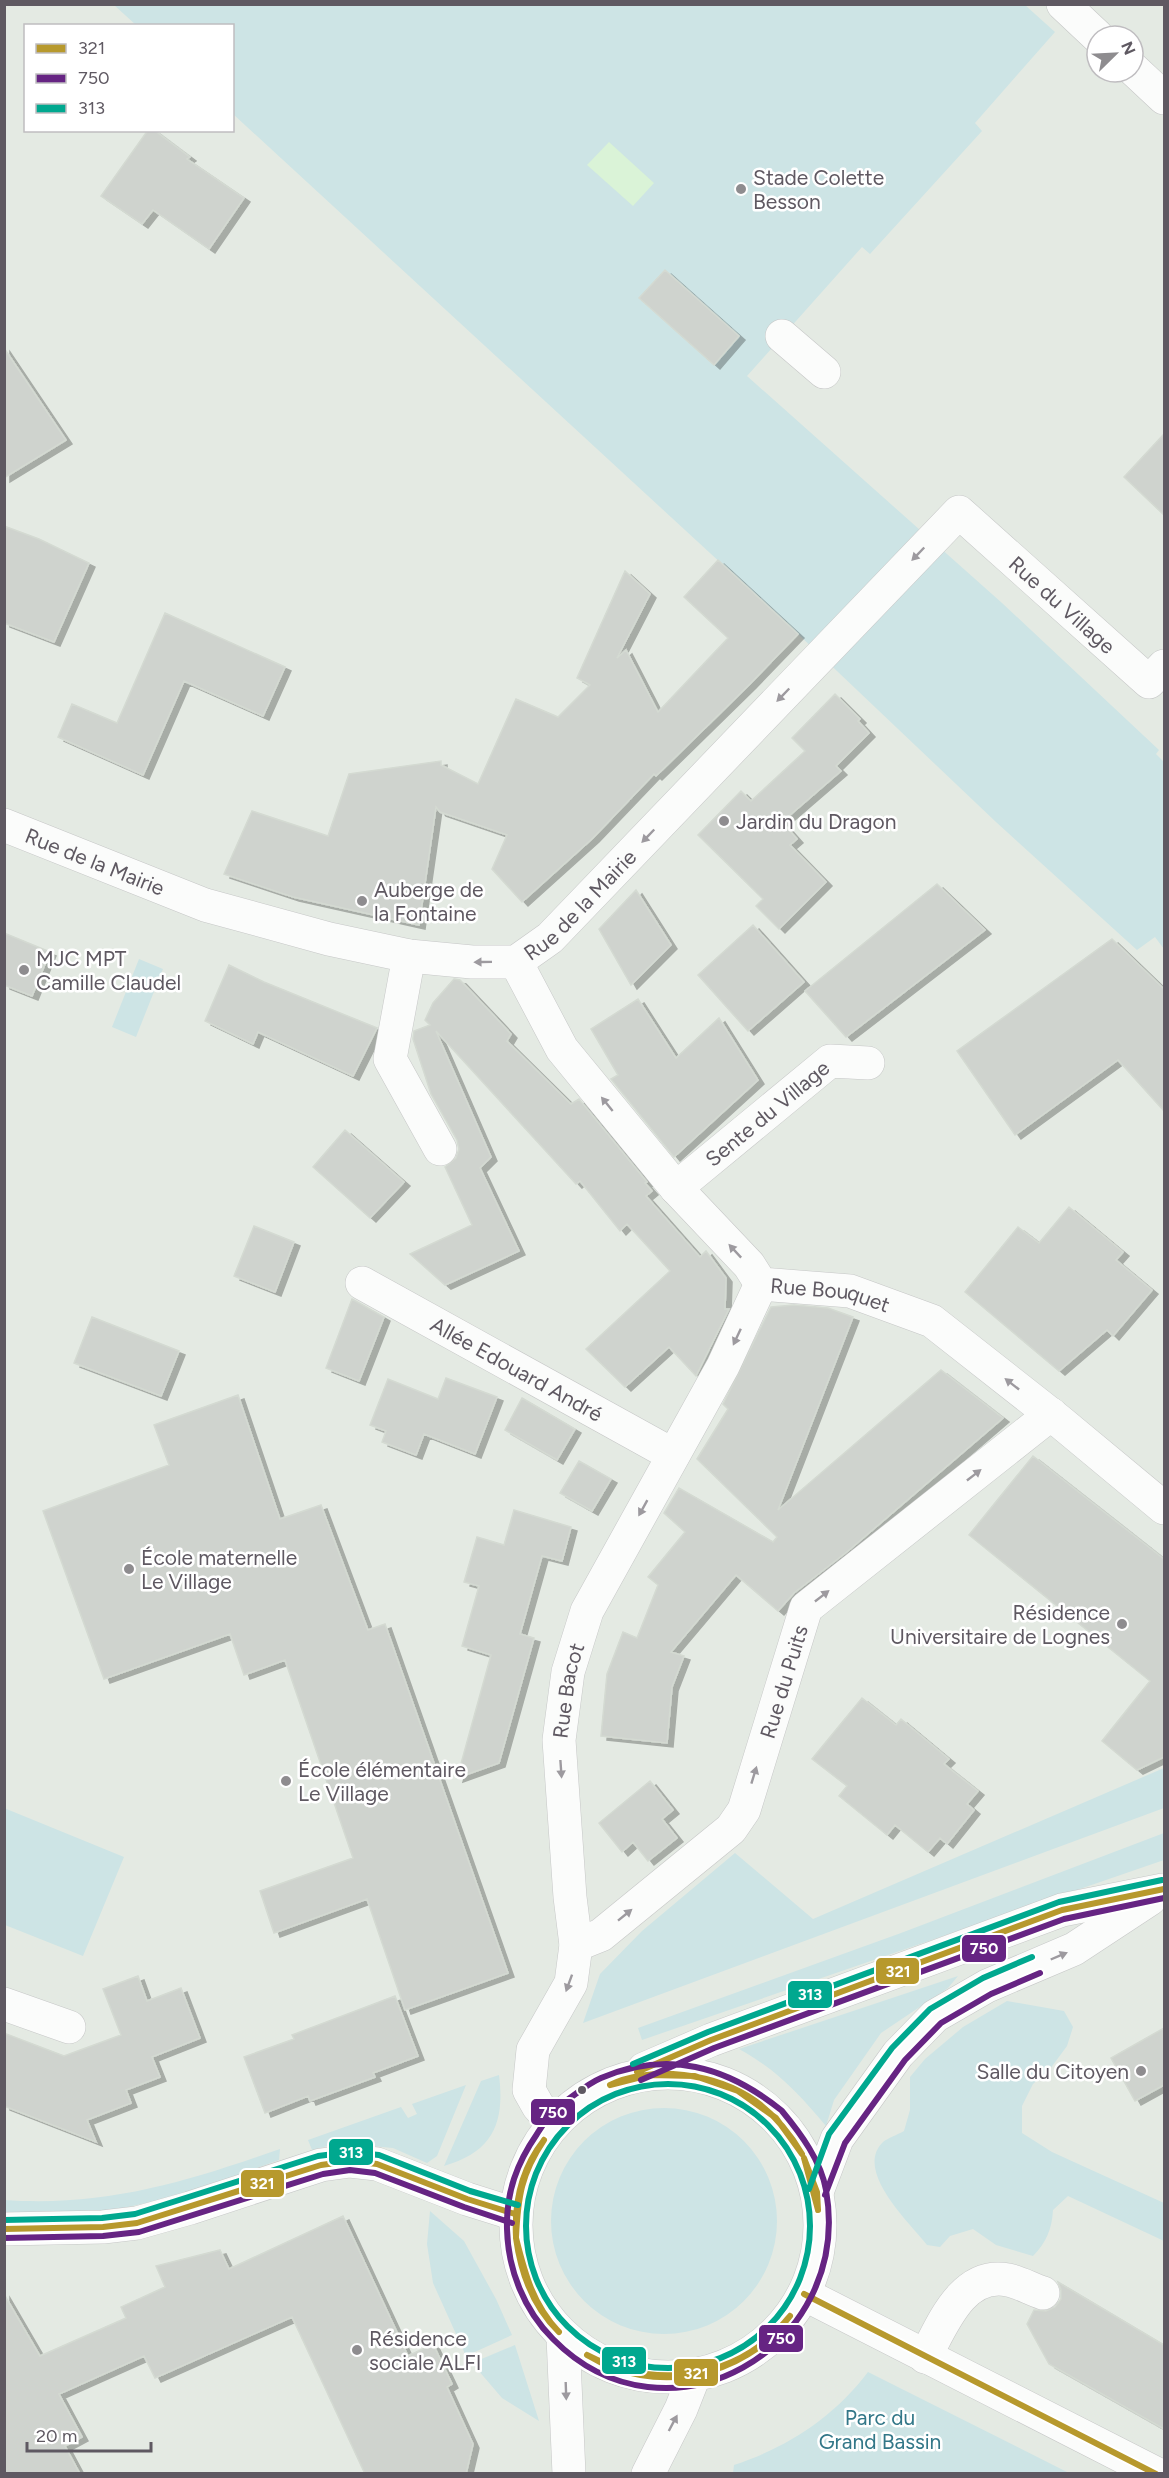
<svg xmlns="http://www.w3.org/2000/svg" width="1169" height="2478" font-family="Figtree,sans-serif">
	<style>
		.green { fill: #cde4e5 }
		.sand { fill: #daf3d7 }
		.building { fill: #cfd3ce; stroke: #d4dad2; stroke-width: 1.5; filter: url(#shadow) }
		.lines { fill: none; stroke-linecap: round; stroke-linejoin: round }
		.minor-casing { stroke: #c6c7c7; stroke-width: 34 }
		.minor { stroke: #fbfcfb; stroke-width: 33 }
		.bus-1-casing { stroke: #fff; stroke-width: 10 }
		.bus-2-casing { stroke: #fff; stroke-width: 10 }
		.bus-3-casing { stroke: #fff; stroke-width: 10 }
		.bus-1 { stroke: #b7992d; stroke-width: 6 }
		.bus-2 { stroke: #662483; stroke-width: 6 }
		.bus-3 { stroke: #00a88f; stroke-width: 6 }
		.oneway { fill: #9d9a9f }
		.poi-dot { fill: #8e8c8f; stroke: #fff; stroke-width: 2 }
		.bus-dot { fill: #5f5962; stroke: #fff; stroke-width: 2 }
		.labels { text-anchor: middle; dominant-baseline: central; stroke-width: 5; stroke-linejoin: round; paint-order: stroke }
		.poi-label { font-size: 21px; fill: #5f5962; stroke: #fff; text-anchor: start }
		.street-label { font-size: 21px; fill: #5f5962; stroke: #fff }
		.park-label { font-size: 21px; fill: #327788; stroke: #fff }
		.line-badge { stroke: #fff; stroke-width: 2 }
		.badge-label { font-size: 16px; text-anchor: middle; font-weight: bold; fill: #fff }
	</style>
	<defs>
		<filter id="shadow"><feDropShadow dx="6" dy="4" stdDeviation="0" flood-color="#0004"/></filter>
	</defs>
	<rect width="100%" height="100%" fill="#e4eae3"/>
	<path class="green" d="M114,5h911l30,27 -80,91 7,8 -112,123 -8,-7 -115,129 255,227 157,147 -3,4 8,8v187l-9,-12 -18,13 -141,-128 -198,-188 -565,-520 -1,-88 -96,-1z
		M139,959l24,10 -27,68 -24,-10z
		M1164,1768v40l-581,215 17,-49 42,-43 93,-78 78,66z
		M4,1808l120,49 -41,99 -78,-31z
		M1164,1833v27l-522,180 -4,-12 263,-95z
		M958,1976l-10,12 -67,45 -47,67 -8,26c-28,-33 -49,-56 -87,-77z
		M1007,2001l57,10 9,16 -6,19 -17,23 -17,15 -11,22v27l30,19 112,51v38l-96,-45 -15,14c-1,19 -7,33 -20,46l-37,-11 -23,-16 -23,7 -10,11 -13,-2c-16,-21 -74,-74 -44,-103 5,-4 14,-7 21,-11l6,-21v-33l15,-18 38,-32z
		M499,2075c6,48 -6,77 -55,91l37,-85z
		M466,2085l-29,71 -10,7 -34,-15 -54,-5 -27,7 -4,-10 93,-33 7,11 9,-4 -5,-10z
		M551 2221a113 113 0 1 1 226 0a113 113 0 1 1-226 0Z
		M280,2149l-1,11 -96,35 -69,15 -109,4 -1,-14c102,7 182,-18 276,-51z
		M430,2211l34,30 32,58 16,36 -46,21 -33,-73 -6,-39z
		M515,2345l24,76 -37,-23 -30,-35z
		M868,2372l201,101h-336l1,-8c54,-18 99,-47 134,-93z"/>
	<path class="sand" d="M609,142l45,41 -21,23 -46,-41z"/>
	<path class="building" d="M148,130h6l36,27 -3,2 57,39 -35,51 -56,-39 -11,14 -41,-28z
		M665,270l74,66 -25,29 -75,-67z
		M4,348l62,92 -62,38z
		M1164,434v81l-40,-38z
		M4,526l35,13 50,24 -35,79 -50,-19z
		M718,560l80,74 -48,50 -94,92 -2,-2 -61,64 -71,64 -30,-33 15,-34 -67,-23 -4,-5 -17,118 -126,-28 -69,-23 28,-63 76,25 21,-62 92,-13v4l37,19 38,-85 42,18 32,-32 -13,-7 48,-107 25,23 -33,64 9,-8 32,62 70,-74 -44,-41z
		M165,613l120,54 -22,49 -79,-35 -41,94 -85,-38 14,-33 45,19z
		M835,694l25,25 -2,2 11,12 -33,33 5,5 -59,51 15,17 -7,6 36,37 -47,47 -23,-23 7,-7 -65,-64 43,-44 10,10 54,-50 -13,-13z
		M937,884l48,46 -139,107 -41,-46z
		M636,890l35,55 -40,40 -32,-56z
		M753,925l51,57 -56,49 -50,-56z
		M4,933l46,19 -18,44 -28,-11z
		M1112,939l52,50v122l-46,-51 -103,75 -58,-84z
		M229,965l35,17 113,46 -24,48 -95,-44 -5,12 -48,-23z
		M454,979l6,1 38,40 13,14 -4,7 64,63 8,-5 68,83 -2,1 7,8 -6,5 54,61 6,-6 20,27 -1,31h4l-33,67 -27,-29 -44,40 -39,-38 84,-78 -43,-47 -7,7 -40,-50 -4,3 -140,-153 55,126 -11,11 39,83 -74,34 -35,-31 62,-29 -27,-58 11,-9 3,-9 -2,-9 -26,-46 -18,-55 1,-8 16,-6 -5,-5 8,-17z
		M638,999l38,59 43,-40 39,62 -84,77 -63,-78 7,-4 -27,-46z
		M345,1130l59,52 -34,36 -57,-51z
		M1069,1207l54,45 -7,8 36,30 -39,46 -6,-6 -48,41 -94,-79 53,-65 21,16z
		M254,1226l40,16 -19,50 -41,-16z
		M352,1299l32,18 -25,64 -33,-13z
		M794,1305l34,3 25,9 -75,193 163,-140 62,48 -155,133 -54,42 -16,18 -42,-36 -65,77 13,4 -12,31 -5,56 -66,-7 6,-62 16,-42 14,6 21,-53 -10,-8 37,-45 -21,-19 15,-25 94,54 4,-5 -80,-78 31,-50 -5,-5 48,-97z
		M92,1317l87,34 -18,45 -87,-33z
		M446,1378l51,19 -22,57 -51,-20 -8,21 -34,-13 4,-11 -16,-6 18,-46 50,20z
		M238,1395l42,124 41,-14 47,125 17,-6 123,349 -103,37 -38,-111 -93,34 -14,-42 93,-33 -68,-198 -41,15 -14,-41 -126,45 -61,-168 126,-46 -15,-40z
		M522,1398l53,31 -18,31 -52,-30z
		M1033,1456l131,103v198l-27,13 -35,-29 48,-60 -181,-146z
		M579,1461l32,18 -19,32 -32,-18z
		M514,1510l57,17 -9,34 -20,-5 -22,78 14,4 -35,125 -42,15 34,-123 -29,-9 17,-60 -15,-4 13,-45 27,8z
		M862,1698l34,27 5,-6 48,40 -5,5 34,27 -11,13 7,6 -27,34 -7,-6 -12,14 -33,-27 -8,10 -48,-39 8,-10 -35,-27z
		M650,1781l23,29 -11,9 15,19 -29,23 -15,-19 -11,10 -23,-29z
		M138,1976l9,25 34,-13 19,50 -48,19 8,20 -34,13 5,13 -44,17 9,22 -92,-36v-73l60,23 57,-21 -18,-46z
		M395,1996l23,60 -45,17 2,4 -65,24 -2,-5 -43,17 -21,-56 50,-18 -2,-4z
		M1164,2028v57l-29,16 -24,-43z
		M343,2216l65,140 25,-12 19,40 -5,3 26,57 -7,30h-101l-73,-157 -137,61 -11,-22 -85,38 23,43 -17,9 15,28h-76v-180l36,62 86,-38 -5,-11 44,-20 -9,-21 64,-16 9,19z
		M1058,2282l106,63v84l-115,-65 -22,-40 7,-14 12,1 9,-4 6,-8v-9z"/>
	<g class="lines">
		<defs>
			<g id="minor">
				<path d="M1063,4l34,32"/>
				<path d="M1133,69l31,29"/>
				<path d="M782,336l42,36"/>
				<path id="s1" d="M4,825l201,80 124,34 80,17 63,6h44l34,-24 409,-426 190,170 15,-16"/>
				<path d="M409,956l-19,103 50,90"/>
				<path id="s2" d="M516,962l46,87 114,139 73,77 12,19 89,7 82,30 126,99 106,88"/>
				<path id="s3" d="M676,1188l154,-127 38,2"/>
				<path id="s4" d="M362,1283l311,172"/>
				<path id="s5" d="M576,1945l25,-10 130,-106 13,-19 62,-202 245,-194"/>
				<path d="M4,2004l65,23"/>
				<path d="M644,2069l67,-29 351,-130 101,-20"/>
				<circle cx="668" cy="2225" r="152"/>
				<path id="s6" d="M554,2124l-16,-18 -9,-16 4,-40 38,-67 5,-38 -6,-48 -11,-157 9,-68 19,-61 136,-245 38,-82"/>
				<path d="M817,2192l20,-53 61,-85 37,-38 52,-30 87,-37 76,-50"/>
				<path d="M4,2229l99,-2 34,-4 53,-15 131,-43 29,-4 27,3 90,35 48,15"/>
				<path d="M804,2294l353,180"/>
				<path d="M563,2337l6,137"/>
				<path d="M925,2357c17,-31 37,-86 83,-77 11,2 23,9 35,13"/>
				<path d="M648,2474l33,-65 13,-33"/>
			</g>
		</defs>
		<use href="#minor" class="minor-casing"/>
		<use href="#minor" class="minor"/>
		<defs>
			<path id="bus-1" d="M637,2072l74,-32 351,-130 102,-21
				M610,2085c18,-9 43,-12 63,-11 59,4 99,29 129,80
				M610,2085l39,-10 46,1 43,15 38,27 26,36
				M804,2158l13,34 1,18
				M804,2158l14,52
				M4,2229l99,-2 34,-4 184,-58 29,-4 27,3 90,35 48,15
				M516,2237c-2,-36 6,-69 28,-97
				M516,2237c2,-40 5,-63 28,-97
				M516,2238c9,36 17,67 43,94
				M516,2238c5,36 17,69 43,94
				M804,2294l352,180
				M587,2355c55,29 123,28 174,-10 11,-7 20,-19 29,-29
				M587,2355c67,41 156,24 203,-39"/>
			<path id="bus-2" d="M641,2080l73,-32 350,-129 100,-21
				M781,2110c-55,-44 -113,-60 -180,-32 -14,6 -26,17 -38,25 -11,7 -19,20 -26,31 -20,29 -31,58 -30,95 1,41 17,81 46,110 114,116 301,10 273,-149 -5,-29 -25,-56 -44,-79
				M825,2195l20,-52 60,-83 36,-37 50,-29 49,-21
				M4,2238l99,-2 36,-4 184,-58 27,-4 25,3 89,34 48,16"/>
			<path id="bus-3" d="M633,2064l75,-32 351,-130 103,-22
				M526 2226a142 142 0 1 1 284 0a142 142 0 1 1-284 0Z
				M809,2189l20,-55 63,-86 38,-39 53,-31 49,-21
				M4,2220l98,-2 33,-4 183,-58 32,-4 29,3 91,36 48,14"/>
		</defs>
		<use href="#bus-1" class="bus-1-casing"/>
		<use href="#bus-2" class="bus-2-casing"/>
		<use href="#bus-3" class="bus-3-casing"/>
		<use href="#bus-1" class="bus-1"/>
		<use href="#bus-2" class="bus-2"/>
		<use href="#bus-3" class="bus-3"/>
	</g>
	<defs><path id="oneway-solid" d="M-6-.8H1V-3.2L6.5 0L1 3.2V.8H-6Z" transform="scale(1.5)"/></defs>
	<g class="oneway">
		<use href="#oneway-solid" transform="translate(918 554) rotate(134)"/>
		<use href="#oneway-solid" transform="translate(783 695) rotate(134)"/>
		<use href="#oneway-solid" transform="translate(648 836) rotate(134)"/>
		<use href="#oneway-solid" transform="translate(483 962) rotate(179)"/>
		<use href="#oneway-solid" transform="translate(607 1104) rotate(-129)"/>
		<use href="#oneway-solid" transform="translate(735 1251) rotate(-133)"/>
		<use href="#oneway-solid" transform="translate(737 1337) rotate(115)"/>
		<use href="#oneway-solid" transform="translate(1012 1384) rotate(-142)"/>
		<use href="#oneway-solid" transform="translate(974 1475) rotate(-38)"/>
		<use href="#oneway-solid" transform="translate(643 1508) rotate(119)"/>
		<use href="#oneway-solid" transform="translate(822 1596) rotate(-38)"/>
		<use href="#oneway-solid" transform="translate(561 1769) rotate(86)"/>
		<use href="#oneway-solid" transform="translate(754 1775) rotate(-73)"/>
		<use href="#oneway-solid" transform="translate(625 1915) rotate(-39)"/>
		<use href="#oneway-solid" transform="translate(1059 1956) rotate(-23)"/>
		<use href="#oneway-solid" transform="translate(569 1983) rotate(110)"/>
		<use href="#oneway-solid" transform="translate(566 2391) rotate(88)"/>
		<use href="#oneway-solid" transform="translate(673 2423) rotate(-62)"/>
	</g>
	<g class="poi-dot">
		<circle cx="741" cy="189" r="6"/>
		<circle cx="724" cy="821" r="6"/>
		<circle cx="362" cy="901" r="6"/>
		<circle cx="24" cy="970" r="6"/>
		<circle cx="129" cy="1569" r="6"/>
		<circle cx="1122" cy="1624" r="6"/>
		<circle cx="286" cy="1781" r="6"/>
		<circle cx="1141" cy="2071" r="6"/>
		<circle cx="357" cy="2350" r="6"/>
	</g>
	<circle class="bus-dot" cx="582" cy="2090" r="5"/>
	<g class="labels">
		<g class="poi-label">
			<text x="753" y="177">Stade Colette<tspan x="753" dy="24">Besson</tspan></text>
			<text x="736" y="821">Jardin du Dragon</text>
			<text x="374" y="889">Auberge de<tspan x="374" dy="24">la Fontaine</tspan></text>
			<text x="36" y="958">MJC MPT<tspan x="36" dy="24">Camille Claudel</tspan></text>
			<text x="141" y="1557">École maternelle<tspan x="141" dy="24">Le Village</tspan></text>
			<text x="1110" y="1612" text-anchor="end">Résidence<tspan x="1110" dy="24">Universitaire de Lognes</tspan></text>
			<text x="298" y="1769">École élémentaire<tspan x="298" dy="24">Le Village</tspan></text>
			<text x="1129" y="2071" text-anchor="end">Salle du Citoyen</text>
			<text x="369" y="2338">Résidence<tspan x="369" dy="24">sociale ALFI</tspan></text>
		</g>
		<g class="street-label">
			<text stroke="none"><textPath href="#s1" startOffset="1305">Rue du Village</textPath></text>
			<text stroke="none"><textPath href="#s1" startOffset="98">Rue de la Mairie</textPath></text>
			<text stroke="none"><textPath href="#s1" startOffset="620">Rue de la Mairie</textPath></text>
			<text stroke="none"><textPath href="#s3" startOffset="118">Sente du Village</textPath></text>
			<text stroke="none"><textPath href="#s2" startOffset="477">Rue Bouquet</textPath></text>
			<text stroke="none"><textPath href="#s4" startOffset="177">Allée Edouard André</textPath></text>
			<text stroke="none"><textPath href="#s5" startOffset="352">Rue du Puits</textPath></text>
			<text stroke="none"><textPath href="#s6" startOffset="454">Rue Bacot</textPath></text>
		</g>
		<g class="park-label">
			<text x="880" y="2417">Parc du<tspan x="880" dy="24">Grand Bassin</tspan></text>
		</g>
	</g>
	<g class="line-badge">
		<rect x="961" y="1934" width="46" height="29" rx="6" fill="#662483"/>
		<rect x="875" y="1957" width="45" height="28" rx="6" fill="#b7992d"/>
		<rect x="787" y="1980" width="46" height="29" rx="6" fill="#00a88f"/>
		<rect x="530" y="2098" width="46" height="28" rx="6" fill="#662483"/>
		<rect x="328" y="2138" width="46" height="28" rx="6" fill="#00a88f"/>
		<rect x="240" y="2169" width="45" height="29" rx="6" fill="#b7992d"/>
		<rect x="758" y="2324" width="46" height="29" rx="6" fill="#662483"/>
		<rect x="601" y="2346" width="46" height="29" rx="6" fill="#00a88f"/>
		<rect x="673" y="2358" width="46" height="29" rx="6" fill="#b7992d"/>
	</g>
	<g class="badge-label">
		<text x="984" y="1954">750</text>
		<text x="898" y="1977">321</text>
		<text x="810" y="2000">313</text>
		<text x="553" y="2118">750</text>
		<text x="351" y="2158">313</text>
		<text x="262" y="2189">321</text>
		<text x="781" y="2344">750</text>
		<text x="624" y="2367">313</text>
		<text x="696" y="2379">321</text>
	</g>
	<rect width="1169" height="2478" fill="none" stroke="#5f5962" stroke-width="12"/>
	<rect x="24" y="24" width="210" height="108" fill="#ffffff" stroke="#bfbdc0" stroke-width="1.5"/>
	<rect x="36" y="44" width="30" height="9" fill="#b7992d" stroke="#bfbdc0" stroke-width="1.5"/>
	<text x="78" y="54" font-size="18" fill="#5f5962">321</text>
	<rect x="36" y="74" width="30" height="9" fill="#662483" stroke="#bfbdc0" stroke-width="1.5"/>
	<text x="78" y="84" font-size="18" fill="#5f5962">750</text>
	<rect x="36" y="104" width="30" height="9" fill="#00a88f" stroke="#bfbdc0" stroke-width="1.5"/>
	<text x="78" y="114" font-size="18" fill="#5f5962">313</text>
	<g transform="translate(1115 54) rotate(66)"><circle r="28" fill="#ffffff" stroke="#bfbdc0" stroke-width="1.5"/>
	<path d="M0-4.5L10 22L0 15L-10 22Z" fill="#8e8c8f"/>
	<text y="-9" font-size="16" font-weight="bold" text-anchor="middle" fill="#5f5962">N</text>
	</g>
	<path d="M27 2442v9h124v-9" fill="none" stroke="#5f5962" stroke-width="3"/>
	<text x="36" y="2442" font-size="18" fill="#5f5962" stroke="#ffffff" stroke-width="4.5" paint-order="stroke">20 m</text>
</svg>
